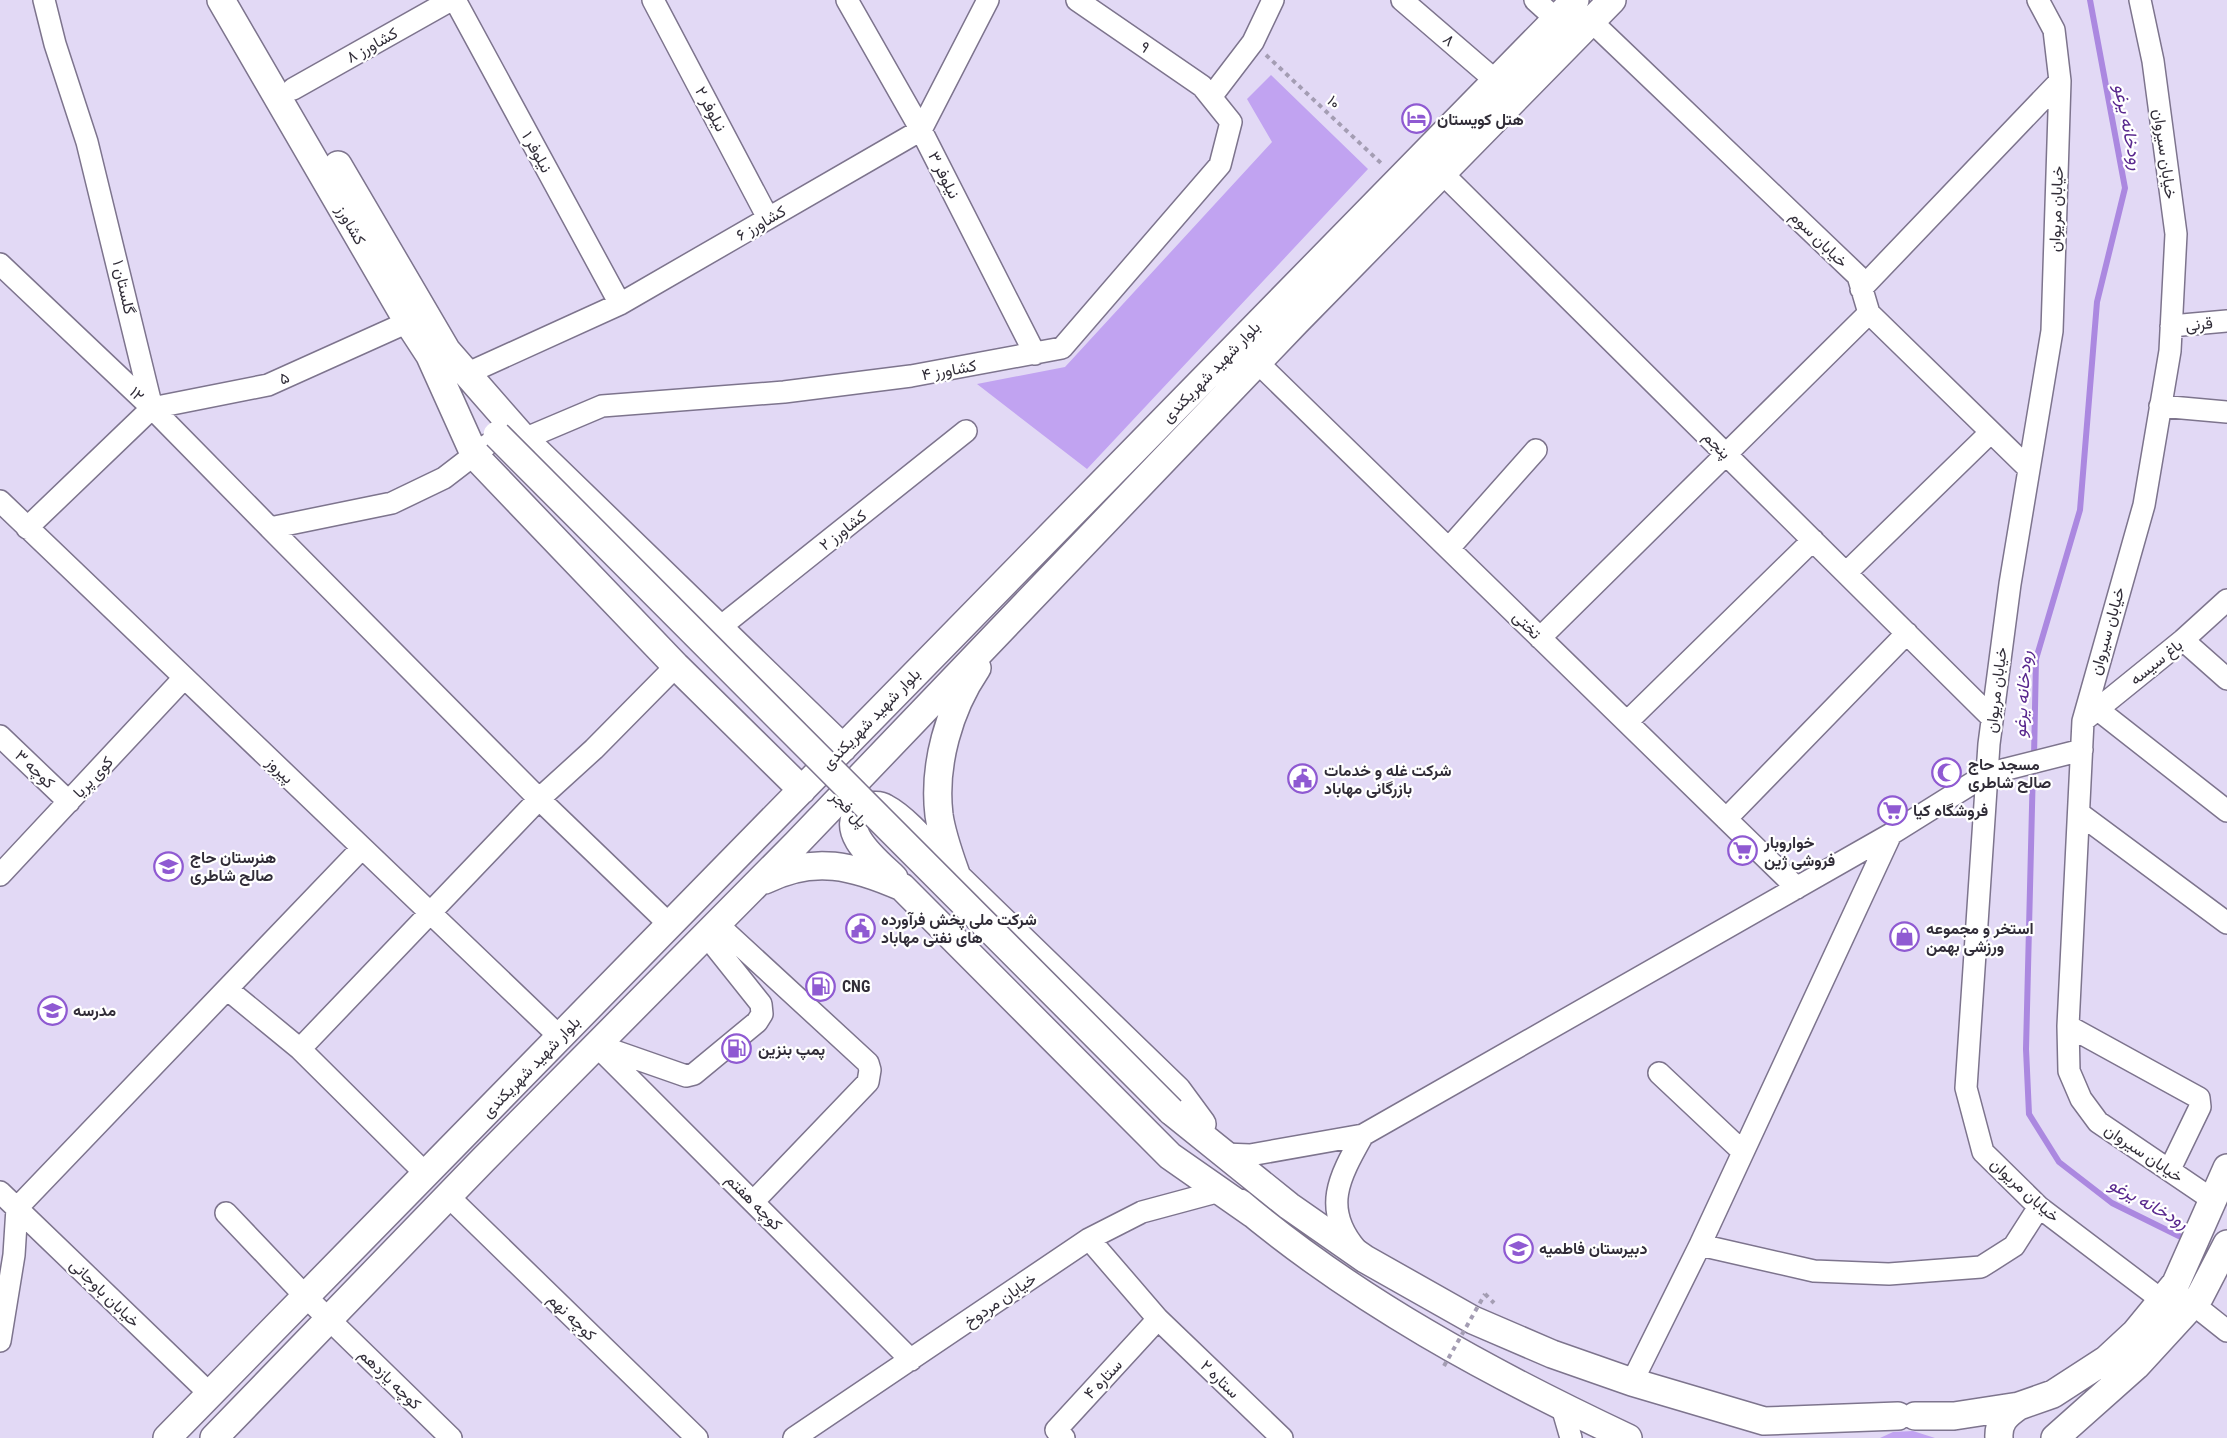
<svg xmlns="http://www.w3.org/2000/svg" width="2227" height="1438" font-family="'Roboto Condensed',Vazirmatn,sans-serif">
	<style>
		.green { fill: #c1a3f1 }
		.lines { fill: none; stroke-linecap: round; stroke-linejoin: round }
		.stream { stroke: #ab88e0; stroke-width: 6 }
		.minor-casing { stroke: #7d748d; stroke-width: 24 }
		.major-casing { stroke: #7d748d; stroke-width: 30 }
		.path { stroke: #a49db3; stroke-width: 4; stroke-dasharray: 4.5 4.5; stroke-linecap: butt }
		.minor { stroke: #fff; stroke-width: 21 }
		.major { stroke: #fff; stroke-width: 27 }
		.major-bridge-casing { stroke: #7d748d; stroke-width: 30; stroke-linecap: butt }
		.path-bridge { stroke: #a49db3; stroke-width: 4; stroke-dasharray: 4.5 4.5; stroke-linecap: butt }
		.major-bridge { stroke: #fff; stroke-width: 27 }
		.labels { text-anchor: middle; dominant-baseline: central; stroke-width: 4.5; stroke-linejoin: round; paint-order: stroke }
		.street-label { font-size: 16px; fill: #312d38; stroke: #fff }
		.poi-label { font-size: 16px; font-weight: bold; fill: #312d38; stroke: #fff; text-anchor: start }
		.water-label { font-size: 18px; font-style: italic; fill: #59288e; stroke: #fff }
	</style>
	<rect width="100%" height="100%" fill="#e2d9f5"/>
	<path class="green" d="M1271,75l97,94 -281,300 -110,-85 88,-17 207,-225 -25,-43z
		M1913,1431l22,7h-55l13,-6z"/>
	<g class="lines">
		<path class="stream" d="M2034,757l2,-98 44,-149 17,-208 28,-114 -35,-188
			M2033,767l-7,282 3,65 30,48 53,41 77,38"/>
		<defs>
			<path id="minor" d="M455,0l165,304
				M653,0l115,218
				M847,0l74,130 114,224
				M1402,0l94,81
				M1535,0l21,19
				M2038,0l16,30 6,51 -8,250 -42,253 -21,160 -23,344 17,64 56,55 124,94
				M2140,0l13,61 23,173 -6,117 -26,154 -61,216 -15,305 1,45 12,28 17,23 115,78
				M1591,21l267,255 11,37 160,156
				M293,89l158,-89
				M1211,97l42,-55 20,-42
				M1442,173l550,545
				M0,264l152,144 118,120
				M1861,289l199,-208
				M2171,326l56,-5
				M1257,362l540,526
				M466,374l154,-70 301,-174 67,-130
				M2160,406l67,6
				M152,408l116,-23 140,-63
				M524,439l78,-33 182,-14 127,-16 151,-28 158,-183 11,-43 -29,-36 -125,-86
				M487,445l-43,33 -52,25 -122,25 269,271 55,-50 82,-83
				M0,501l560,536
				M27,528l125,-120 -65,-266 -32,-98 -11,-44
				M1450,547l86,-97
				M1846,573l145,-141
				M719,628l247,-197
				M1540,638l329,-325
				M2183,640l44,39
				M2097,709l130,102
				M2083,721l100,-81 44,-40
				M1627,722l186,-182
				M0,736l69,66
				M2080,814l147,109
				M1726,819l181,-186
				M0,875l184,-197
				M717,924l151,139 2,7 -2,12 -115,120
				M227,989l73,60
				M2068,1026l131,72 1,9 -30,62
				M596,1045l315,315
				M603,1047l83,29 8,-2 63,-52 5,-8 -1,-10 -55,-69
				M1659,1073l83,78
				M1224,1154l26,1 113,-20 528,-301 96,-60 95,-24
				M426,1174l-126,-125 239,-250 131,126
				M0,1192l210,202
				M448,1196l249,242
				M226,1213l80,84 145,141
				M1089,1239l69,80 124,119
				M1700,1245l114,26 75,3 92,-7 33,-21 25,-39
				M1356,1249c-35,-41 -16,-73 7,-114
				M2193,1304l34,27
				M0,1341l14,-86 3,-47 345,-360
				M1632,1382l68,-137 191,-411
				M1562,1407l9,31
				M794,1438l295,-199 53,-27 78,-21
				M1064,1438l-8,-8 102,-111"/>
			<path id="major" d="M221,0l187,322 32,49
				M338,165l109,186
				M447,351l77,88 319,309
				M430,356l45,100 201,210 126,124
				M977,668c-28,41 -44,97 -38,147 3,21 11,42 18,62l220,213 25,34
				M894,878c-14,-14 -60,-49 -31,-69 7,-4 16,-5 22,-1 23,12 49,46 67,64
				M765,880c49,-25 89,-14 137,7l268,269 83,58
				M1171,1111l118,95 76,53 108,61 79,34 80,28 132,39 134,-5
				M1240,1203c116,98 252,171 388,235
				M1915,1416h39l65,-10 34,-12 54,-35 28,-26 41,-50 51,-115
				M167,1438l1408,-1438
				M214,1438l269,-278 313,-316 500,-522 316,-322
				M1999,1438c-1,-16 7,-23 20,-32
				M2055,1438l81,-72 57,-62 7,-8 27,-52"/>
		</defs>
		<use href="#minor" class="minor-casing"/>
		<use href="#major" class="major-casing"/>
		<path class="path" d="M1266,55l117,110
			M1485,1294l9,9"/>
		<use href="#minor" class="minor"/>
		<use href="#major" class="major"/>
		<defs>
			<path id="major-bridge" d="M497,435l674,676"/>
		</defs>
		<use href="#major-bridge" class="major-bridge-casing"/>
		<path class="path-bridge" d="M1444,1366l41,-72"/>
		<use href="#major-bridge" class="major-bridge"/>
	</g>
	<defs>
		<symbol id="hotel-ring" viewBox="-11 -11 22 22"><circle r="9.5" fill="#fff" stroke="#8f5ad2" stroke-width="1.5"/><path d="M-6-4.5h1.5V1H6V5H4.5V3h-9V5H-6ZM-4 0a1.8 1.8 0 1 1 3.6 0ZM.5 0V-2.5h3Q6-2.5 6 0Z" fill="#8f5ad2"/></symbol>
		<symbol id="mosque-ring" viewBox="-11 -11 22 22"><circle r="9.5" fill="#fff" stroke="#8f5ad2" stroke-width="1.5"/><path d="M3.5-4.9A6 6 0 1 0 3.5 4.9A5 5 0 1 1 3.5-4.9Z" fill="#8f5ad2"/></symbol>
		<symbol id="civic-ring" viewBox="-11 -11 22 22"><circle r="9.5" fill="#fff" stroke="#8f5ad2" stroke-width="1.5"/><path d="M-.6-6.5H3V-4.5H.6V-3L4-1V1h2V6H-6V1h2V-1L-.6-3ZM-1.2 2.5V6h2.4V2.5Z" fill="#8f5ad2"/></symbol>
		<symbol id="supermarket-ring" viewBox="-11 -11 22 22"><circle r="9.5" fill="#fff" stroke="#8f5ad2" stroke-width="1.5"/><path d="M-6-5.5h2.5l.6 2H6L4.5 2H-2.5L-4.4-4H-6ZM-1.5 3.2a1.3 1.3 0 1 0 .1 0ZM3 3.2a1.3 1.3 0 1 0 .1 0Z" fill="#8f5ad2"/></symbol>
		<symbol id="school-ring" viewBox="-11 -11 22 22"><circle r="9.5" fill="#fff" stroke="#8f5ad2" stroke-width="1.5"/><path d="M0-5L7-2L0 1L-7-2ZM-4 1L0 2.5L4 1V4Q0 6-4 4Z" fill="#8f5ad2"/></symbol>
		<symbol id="shop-ring" viewBox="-11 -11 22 22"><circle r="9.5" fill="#fff" stroke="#8f5ad2" stroke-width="1.5"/><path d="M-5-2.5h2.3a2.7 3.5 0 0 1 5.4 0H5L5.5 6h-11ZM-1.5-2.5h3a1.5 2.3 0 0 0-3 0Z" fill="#8f5ad2"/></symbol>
		<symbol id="fuel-ring" viewBox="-11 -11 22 22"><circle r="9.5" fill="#fff" stroke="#8f5ad2" stroke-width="1.5"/><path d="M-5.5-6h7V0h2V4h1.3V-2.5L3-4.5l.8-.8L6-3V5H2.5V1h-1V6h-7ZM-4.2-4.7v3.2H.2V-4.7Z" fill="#8f5ad2"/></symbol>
	</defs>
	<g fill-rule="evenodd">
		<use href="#hotel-ring" x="1400" y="102" width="33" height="33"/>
		<use href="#mosque-ring" x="1930" y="756" width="33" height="33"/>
		<use href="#civic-ring" x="1286" y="762" width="33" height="33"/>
		<use href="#supermarket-ring" x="1876" y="794" width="33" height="33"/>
		<use href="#supermarket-ring" x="1726" y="834" width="33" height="33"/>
		<use href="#school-ring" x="152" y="850" width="33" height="33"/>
		<use href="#civic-ring" x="844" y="912" width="33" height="33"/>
		<use href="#shop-ring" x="1888" y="920" width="33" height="33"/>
		<use href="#fuel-ring" x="804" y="970" width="33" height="33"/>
		<use href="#school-ring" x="36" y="994" width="33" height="33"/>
		<use href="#fuel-ring" x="720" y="1032" width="33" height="33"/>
		<use href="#school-ring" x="1502" y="1232" width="33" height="33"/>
	</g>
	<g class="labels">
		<g class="street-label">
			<text transform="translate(1449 40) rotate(41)">۸</text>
			<text transform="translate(372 45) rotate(-29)">کشاورز ۸</text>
			<text transform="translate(1145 47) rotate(35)">۹</text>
			<text transform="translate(1334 102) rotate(43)">۱۰</text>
			<text transform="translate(711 109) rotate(62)">نیلوفر ۲</text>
			<text transform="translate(537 152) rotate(61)">نیلوفر ۱</text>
			<text transform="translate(2165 154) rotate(82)">خیابان سیروان</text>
			<text transform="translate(944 175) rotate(63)">نیلوفر ۳</text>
			<text transform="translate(2056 209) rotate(-88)">خیابان مریوان</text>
			<text transform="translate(761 223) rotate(-30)">کشاورز ۶</text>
			<text transform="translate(351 225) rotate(60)">کشاورز</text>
			<text transform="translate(1819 239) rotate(44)">خیابان سوم</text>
			<text transform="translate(124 287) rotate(77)">گلستان ۱</text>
			<text transform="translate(2199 324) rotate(-6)">قرنی</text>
			<text transform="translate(949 370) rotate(-10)">کشاورز ۴</text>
			<text transform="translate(1211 372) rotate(-46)">بلوار شهید شهریکندی</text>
			<text transform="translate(284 378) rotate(-24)">۵</text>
			<text transform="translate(137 394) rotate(43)">۱۲</text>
			<text transform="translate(1717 445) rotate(45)">پنجم</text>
			<text transform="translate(843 530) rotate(-38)">کشاورز ۲</text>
			<text transform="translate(1527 625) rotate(45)">تختی</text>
			<text transform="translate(2107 631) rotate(-74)">خیابان سیروان</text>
			<text transform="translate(2156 662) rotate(-39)">باغ سیسه</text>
			<text transform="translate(1996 690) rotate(-83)">خیابان مریوان</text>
			<text transform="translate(871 719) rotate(-46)">بلوار شهید شهریکندی</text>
			<text transform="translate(35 769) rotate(44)">کوچه ۳</text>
			<text transform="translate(280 770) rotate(44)">پیروز</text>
			<text transform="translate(93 777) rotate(-47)">کوی پریا</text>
			<text transform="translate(849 809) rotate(45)">پل فجر</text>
			<text transform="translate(531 1067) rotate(-46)">بلوار شهید شهریکندی</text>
			<text transform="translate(2144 1153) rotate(34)">خیابان سیروان</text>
			<text transform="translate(2025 1190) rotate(42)">خیابان مریوان</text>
			<text transform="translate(754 1202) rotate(45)">کوچه هفتم</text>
			<text transform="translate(105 1293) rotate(44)">خیابان باوجانی</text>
			<text transform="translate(1000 1300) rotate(-34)">خیابان مردوخ</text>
			<text transform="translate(572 1317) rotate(44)">کوچه نهم</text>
			<text transform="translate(390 1379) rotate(44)">کوچه یازدهم</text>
			<text transform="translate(1103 1379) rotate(-47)">ستاره ۴</text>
			<text transform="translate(1220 1379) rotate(44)">ستاره ۲</text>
		</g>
		<g class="poi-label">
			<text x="1437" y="119">هتل کویستان</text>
			<text x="1968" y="764">مسجد حاج<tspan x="1968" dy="18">صالح شاطری</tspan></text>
			<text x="1324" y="770">شرکت غله و خدمات<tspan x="1324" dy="18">بازرگانی مهاباد</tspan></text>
			<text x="1913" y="810">فروشگاه کیا</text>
			<text x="1764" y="842">خواروبار<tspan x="1764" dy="18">فروشی ژین</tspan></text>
			<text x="190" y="857">هنرستان حاج<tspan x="190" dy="18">صالح شاطری</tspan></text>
			<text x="881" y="919">شرکت ملی پخش فرآورده<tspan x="881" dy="18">های نفتی مهاباد</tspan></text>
			<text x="1926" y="928">استخر و مجموعه<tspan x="1926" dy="18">ورزشی بهمن</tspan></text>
			<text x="842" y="986">CNG</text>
			<text x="73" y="1010">مدرسه</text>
			<text x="758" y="1049">پمپ بنزین</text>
			<text x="1539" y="1248">دبیرستان فاطمیه</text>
		</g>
		<g class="water-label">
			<text transform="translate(2129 127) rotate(79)">رودخانه یرغو</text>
			<text transform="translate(2022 694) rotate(-86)">رودخانه یرغو</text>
			<text transform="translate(2149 1203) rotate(29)">رودخانه یرغو</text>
		</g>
	</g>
</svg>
